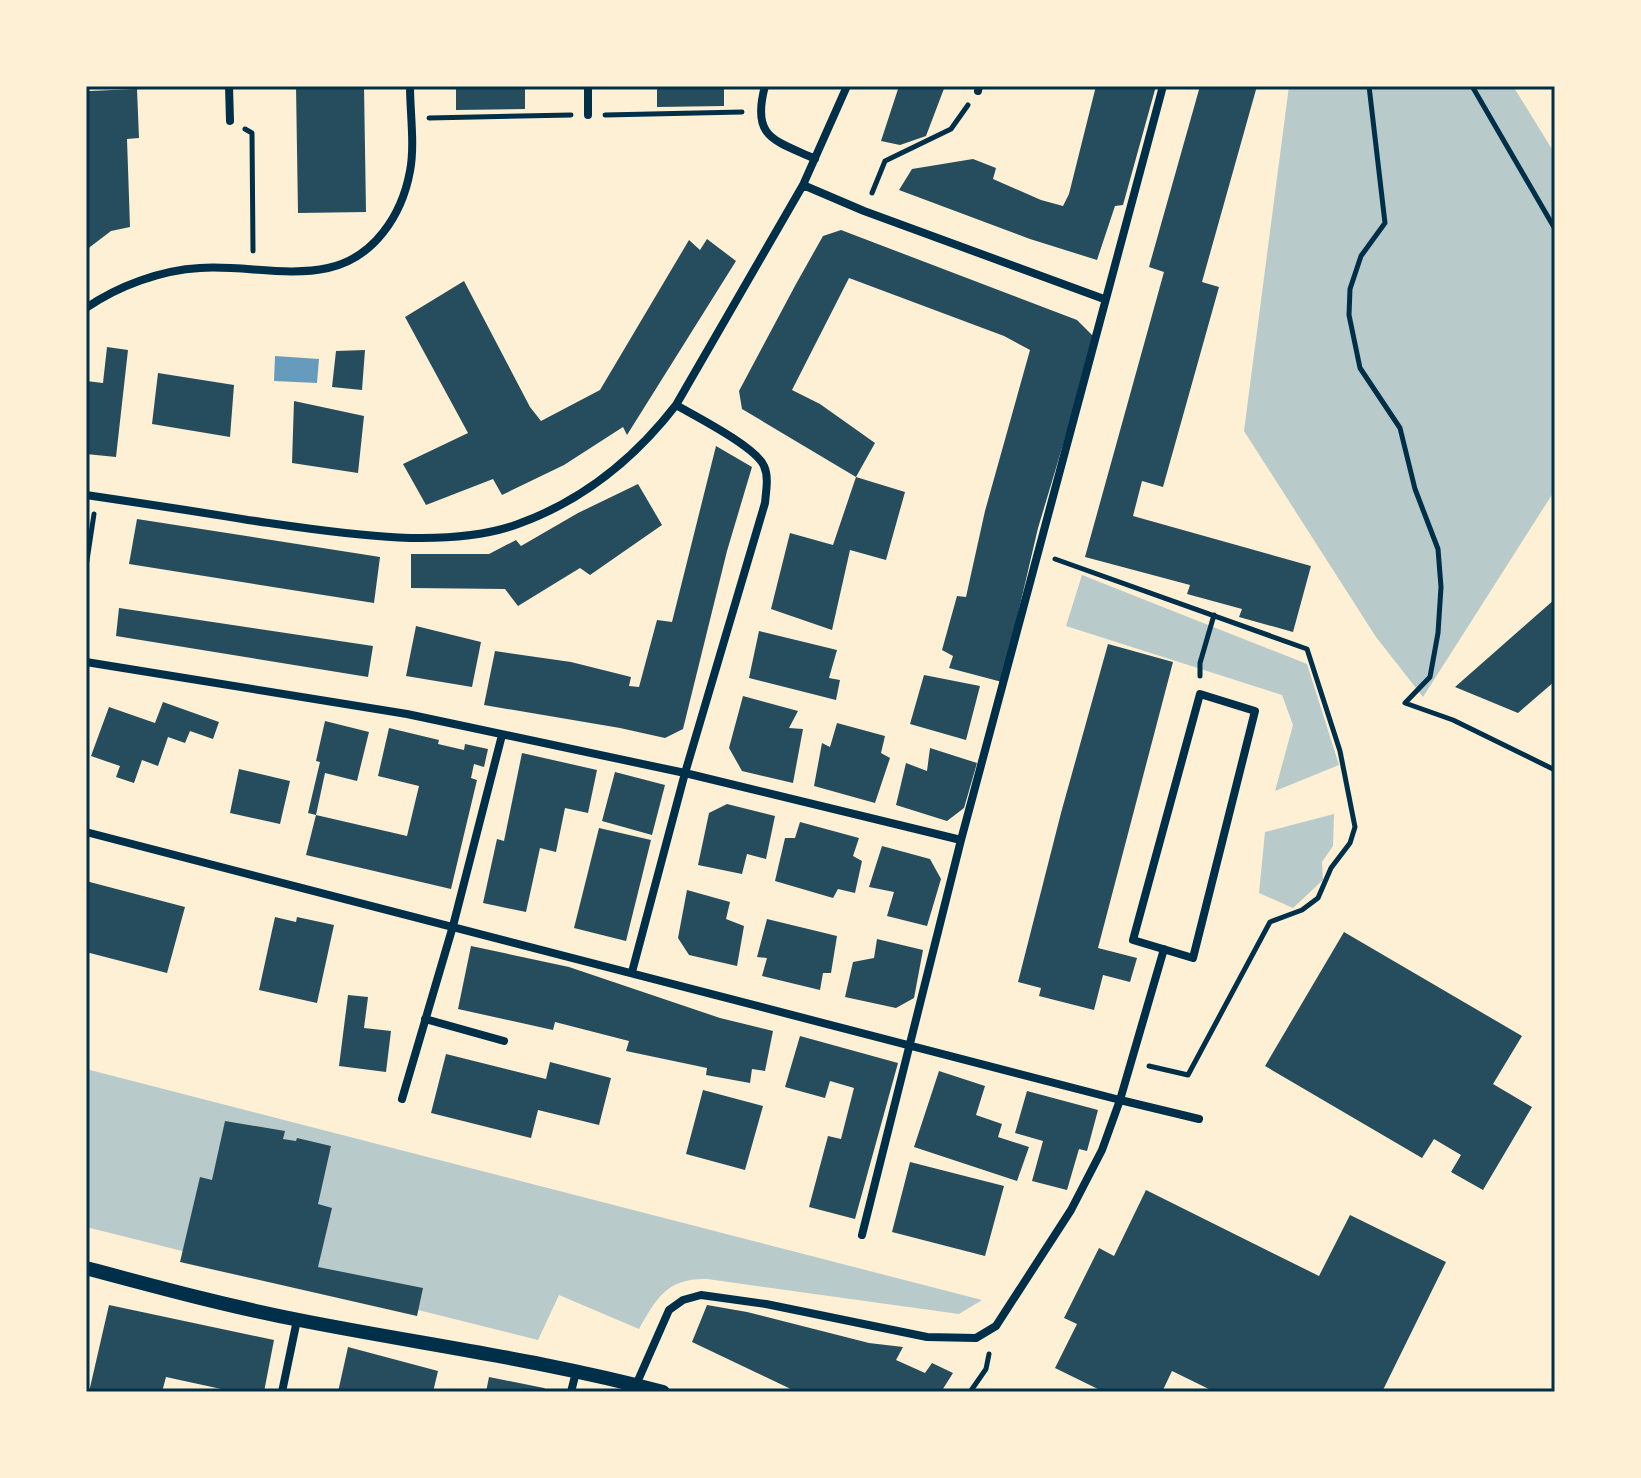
<svg xmlns="http://www.w3.org/2000/svg" width="1641" height="1478" font-family="'Golos Text',sans-serif">
	<style>
		.green { fill: #b9caca }
		.water { fill: #669bbc }
		.building { fill: #264d5e }
		.lines { fill: none; stroke-linecap: round; stroke-linejoin: round }
		.path { stroke: #003049; stroke-width: 5 }
		.minor { stroke: #003049; stroke-width: 8 }
		.tertiary { stroke: #003049; stroke-width: 14 }
		.neatline { fill: none; stroke: #003049; stroke-width: 3 }
	</style>
	<rect width="100%" height="100%" fill="#fdf0d5"/>
	<path class="green" d="M1289,86h224l42,68v336l-132,207 -47,-60 -132,-206z
		M1082,575l225,89 32,101 -64,26 18,-66 -11,-30 -216,-69z
		M1334,814l-1,32 -11,16 1,18 -30,28 -34,-15 6,-61z
		M86,1069l896,231 -23,14 -252,-35c-39,-1 -50,18 -68,50l-80,-34 -21,45 -452,-113z"/>
	<path class="water" d="M275,356l44,3 -2,24 -43,-2z"/>
	<path class="building" d="M296,86h68l2,126 -68,1z
		M456,86h69v23l-69,1z
		M657,86h67v20l-67,1z
		M899,86h46l-19,50 -26,9 -19,-4z
		M1096,86h60l-33,119 -8,1 -18,54 -67,-21 -131,-49 13,-21 61,-10 23,9 -3,11 48,21 22,6 6,-12z
		M1200,86h57l-55,196 17,5 -56,200 -21,-6 -9,35 178,50 -18,66 -54,-15 3,-8 -55,-15 3,-9 -105,-28 79,-285 -15,-5z
		M137,89l2,49 -12,1 3,88 -19,4 -25,19v-149l3,-10z
		M841,230l236,90 18,18 -57,190 -36,154 -53,-14 4,-12 -11,-6 15,-54 9,1 19,-86 45,-161 -26,-14 -155,-58 -57,112 28,14 55,39 -19,34 -114,-68 -3,-18 57,-107 27,-48z
		M707,239l29,22 -109,174 -4,-8 -59,38 -62,30 -9,-16 -67,26 -23,-41 65,-31 -63,-116 59,-36 66,126 11,14 59,-31 89,-150 11,10z
		M107,347l21,3 -12,107 -30,-3v-73l17,2z
		M365,350l-3,40 -30,-3 4,-36z
		M158,373l76,12 -4,52 -78,-13z
		M294,401l70,15 -6,57 -66,-10z
		M716,446l36,21 -25,84 -44,178 -18,9 -45,-10 -136,-23 11,-54 76,11 60,15 -2,9 10,1 18,-67 15,2z
		M856,477l49,15 -19,68 -36,-10 -18,80 -61,-21 19,-76 43,12z
		M638,484l24,41 -72,50 -10,-7 -62,38 -13,-17 -94,-1v-34h78l27,-14 5,6 57,-33z
		M137,519l243,38 -6,46 -245,-39z
		M1555,599v82l-37,32 -63,-26z
		M119,608l254,38 -5,31 -252,-41z
		M416,626l65,16 -9,45 -66,-11z
		M759,631l78,19 -8,28 11,2 -4,20 -87,-22z
		M1108,644l65,18 -75,286 39,10 -7,24 -27,-7 -9,35 -55,-14 2,-8 -23,-6 43,-169z
		M924,675l56,11 -14,54 -56,-16z
		M743,696l55,15 -9,17 14,1 -10,54 -51,-12 -13,-23z
		M163,702l56,20 -6,17 -23,-8 -5,12 -17,-6 -10,29 -16,-6 -8,23 -18,-6 4,-11 -29,-10 18,-49 46,16z
		M325,721l44,11 -12,49 -32,-8 -9,42 -8,-2 12,-51 -4,-1z
		M837,723l48,13 -4,17 9,5 -15,45 -61,-17 8,-43 8,4z
		M389,728l50,12 -1,4 26,6 1,-6 23,5 -4,18 -10,-3 -3,14 6,2 -26,109 -145,-34 10,-40 91,21 12,-50 -41,-10z
		M930,748l47,15 -13,45 -17,13 -51,-16 10,-42 21,8z
		M522,753l75,17 -9,43 -23,-5 -9,44 -16,-4 -14,64 -43,-9 14,-64 7,2z
		M239,769l51,12 -10,43 -50,-11z
		M615,772l50,13 -13,50 -50,-14z
		M727,804l48,12 -9,43 -19,-5 -5,20 -44,-9 11,-52z
		M800,822l59,16 -6,18 9,5 -7,32 -17,-4 -5,9 -58,-17 10,-43h10z
		M599,828l52,12 -25,101 -52,-13z
		M882,846l48,13 11,20 -14,47 -40,-10 7,-24 -25,-5z
		M86,881l99,26 -18,66 -81,-21z
		M687,890l43,12 -4,17 18,7 -7,40 -48,-11 -11,-17z
		M275,917l21,5 1,-5 37,8 -17,78 -58,-13z
		M767,919l70,17 -6,37h-8l-3,17 -58,-14 5,-18 -10,-1z
		M1344,932l178,104 -29,48 39,23 -49,83 -32,-18 10,-17 -27,-16 -12,19 -157,-92z
		M877,939l46,11 -9,48 -18,10 -51,-11 8,-35 21,-4z
		M471,946l98,21 151,51 53,13 -8,40 -13,-2 -2,14 -44,-8 1,-7 -81,-17 3,-10 -74,-19 -2,8 -95,-21z
		M348,995l20,2 -4,31 27,3 -5,41 -47,-6z
		M800,1036l98,27 -43,156 -46,-12 19,-71 13,3 13,-51 -24,-7 -5,17 -40,-11z
		M446,1054l100,25 4,-17 61,16 -12,47 -61,-15 -7,28 -100,-25z
		M939,1071l46,15 -9,29 26,9 -4,13 31,10 -12,34 -103,-34z
		M703,1090l60,16 -18,64 -59,-16z
		M1027,1091l71,19 -11,41 -8,-2 -12,41 -35,-9 11,-40 -28,-8z
		M225,1121l60,10 -2,8 13,2 1,-3 34,8 -13,58 14,4 -14,59 105,21 -6,28 -237,-54 20,-85 12,3z
		M910,1162l94,24 -19,70 -93,-24z
		M1146,1190l173,86 31,-61 96,47 -64,130h-167l-43,-21 -10,21h-58l-49,-24 22,-44 -13,-6 35,-70 15,8z
		M109,1305l165,35 -10,52h-29l-69,-15 -4,15h-73z
		M707,1305l40,7 122,31 34,4 -7,13 29,13 7,-10 21,10 -12,19h-144l-105,-50z
		M348,1347l90,24 -5,21h-95z
		M489,1377l55,11 4,4h-62z"/>
	<g class="lines">
		<path class="path" d="M1369,86l16,137 -24,33 -11,33 -1,26 11,53 40,60 15,61 23,60 3,38 -3,46 -8,44 -25,26 48,17 102,50
			M1472,86l83,143
			M605,115l137,-3
			M429,118l142,-3
			M245,129l7,4 1,118
			M872,193l13,-32 66,-32 17,-24
			M1055,559l252,90 33,102 15,76 -5,16 -19,25 -13,30 -16,12 -32,12 -82,153 -39,-9
			M86,567l8,-53
			M1200,676v-13l14,-48
			M970,1392l16,-23 3,-15"/>
		<path class="minor" d="M229,86l1,35
			M588,86v29
			M765,86c-14,52 9,54 50,73
			M978,91l1,-5
			M803,185l61,26 240,88
			M86,308c32,-22 75,-38 114,-40 42,-3 87,9 128,0 46,-10 74,-53 82,-97 5,-26 0,-58 0,-85
			M86,495c54,8 108,16 162,25 79,11 194,32 270,4 64,-23 117,-66 158,-119l127,-220 44,-99
			M86,662l321,52 278,59 276,67
			M1200,694l55,17 -62,247 -60,-18z
			M86,832l1034,268 -18,50 -31,60 -75,116 -20,12 -49,-1 -161,-33 -65,-9 -18,5 -14,10 -33,75
			M1164,949l-44,151 79,19
			M632,972l53,-199 80,-270c1,-12 4,-26 -1,-37 -8,-19 -69,-50 -88,-61
			M425,1019l79,22
			M402,1099l51,-173 49,-191
			M862,1235l99,-395 202,-754
			M282,1392l15,-72
			M571,1392l5,-20"/>
		<path class="tertiary" d="M86,1268c71,19 141,38 213,52 121,24 245,40 364,72"/>
	</g>
	<rect width="1641" height="1478" fill="none" stroke="#fdf0d5" stroke-width="176"/>
	<rect x="88" y="88" width="1465" height="1302" class="neatline"/>
</svg>
